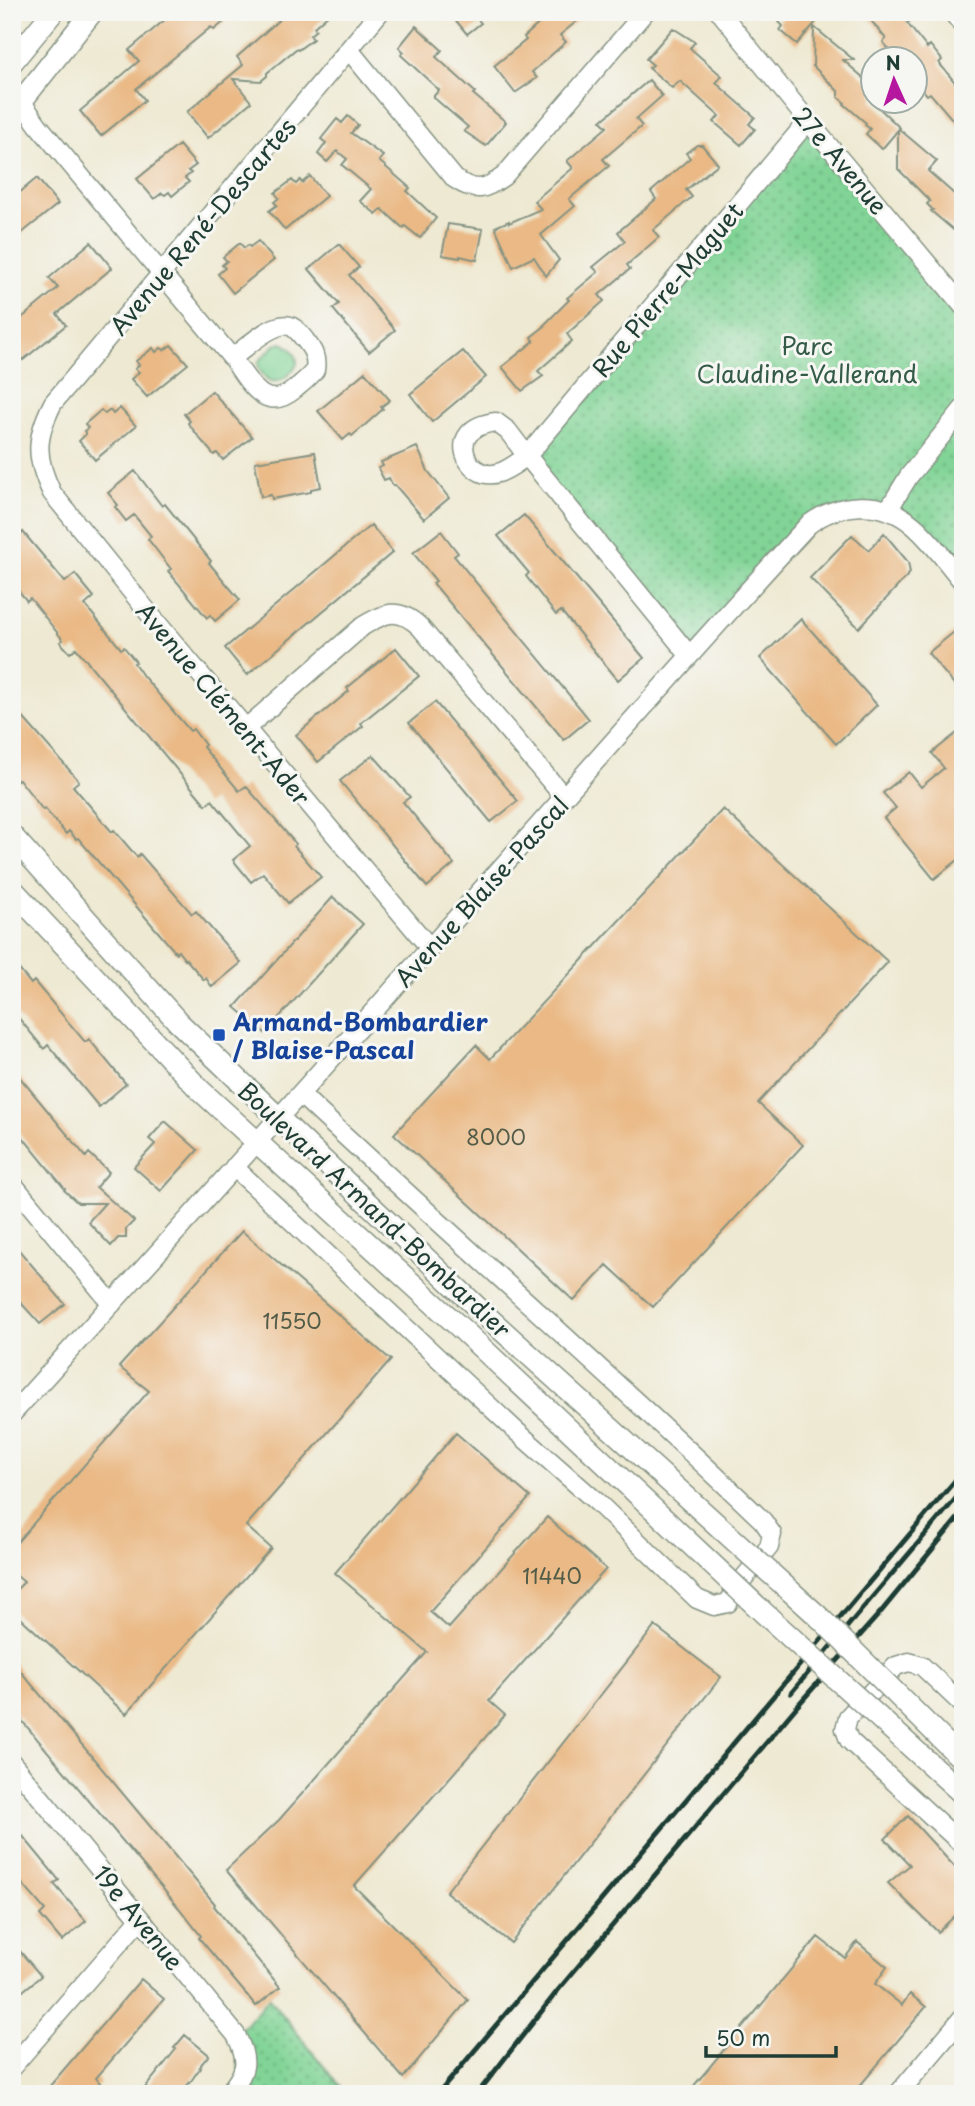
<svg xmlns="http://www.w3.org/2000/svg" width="975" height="2106" font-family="'Playpen Sans',sans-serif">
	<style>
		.green { fill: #81d496; stroke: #508865; stroke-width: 2 }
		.park { fill: url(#park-dots); stroke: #508865; stroke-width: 2 }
		.building { fill: #eab985 }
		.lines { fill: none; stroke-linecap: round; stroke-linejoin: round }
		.minor-casing { stroke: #869383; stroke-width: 21 }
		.tertiary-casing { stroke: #869383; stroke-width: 24 }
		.minor { stroke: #fff; stroke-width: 18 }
		.tertiary { stroke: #fff; stroke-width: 21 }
		.rail { stroke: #1f3d34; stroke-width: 5 }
		.tertiary-bridge-casing { stroke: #869383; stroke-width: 24; stroke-linecap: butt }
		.tertiary-bridge { stroke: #fff; stroke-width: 21 }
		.transit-dot { fill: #1a4fb4; stroke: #f6f6f2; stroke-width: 2.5 }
		.labels { text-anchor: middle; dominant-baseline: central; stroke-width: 6; stroke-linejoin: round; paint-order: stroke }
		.number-label { font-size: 21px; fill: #525c48 }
		.street-label { font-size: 24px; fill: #1f3d34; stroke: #f6f6f2 }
		.park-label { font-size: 24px; fill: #335b48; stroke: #f6f6f2 }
		.transit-label { font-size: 24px; font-weight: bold; fill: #164399; stroke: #f6f6f2; text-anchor: start }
	</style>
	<defs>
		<pattern id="park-dots" width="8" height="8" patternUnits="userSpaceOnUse" patternTransform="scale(1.75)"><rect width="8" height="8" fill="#81d496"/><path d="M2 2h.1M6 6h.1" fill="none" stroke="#69ad7b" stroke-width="1.8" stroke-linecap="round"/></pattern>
	</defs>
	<rect width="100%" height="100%" fill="#f6f6f2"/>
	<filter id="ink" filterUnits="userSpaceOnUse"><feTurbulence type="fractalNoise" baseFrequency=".0143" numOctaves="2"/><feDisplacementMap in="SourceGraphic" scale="14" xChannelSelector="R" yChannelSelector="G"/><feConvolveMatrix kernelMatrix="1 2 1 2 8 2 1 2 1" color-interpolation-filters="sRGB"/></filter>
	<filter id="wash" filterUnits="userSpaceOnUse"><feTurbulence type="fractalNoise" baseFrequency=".00686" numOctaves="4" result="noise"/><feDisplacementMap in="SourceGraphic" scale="28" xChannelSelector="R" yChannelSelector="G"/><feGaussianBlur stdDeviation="1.57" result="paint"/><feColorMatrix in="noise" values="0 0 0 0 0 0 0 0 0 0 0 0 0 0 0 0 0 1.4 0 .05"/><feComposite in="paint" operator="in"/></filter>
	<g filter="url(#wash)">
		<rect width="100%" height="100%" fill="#eee9d2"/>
		<path class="green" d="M282,343c8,3 16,12 15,21 -6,10 -21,25 -32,13 -4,-5 -7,-8 -7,-15l17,-17z"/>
		<path class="park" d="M808,121l155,184v277l-57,-63 -74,-9 -143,145 -162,-199z
			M269,1998l77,96h-118l12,-14 -4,-45z"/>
		<g id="blocks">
			<path class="building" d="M174,12h62l-22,18 -3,-3 -75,62 9,11 -44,36 -21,-25 59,-50 -10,-11z
				M274,12h57l-17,15 2,3 -6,5 3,4 -15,11 -2,-1 -29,24v3l-6,5 -28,-2 18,23 -43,36 -21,-26 56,-47 -6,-8 43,-38z
				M449,12h23l9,11 -14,11z
				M552,12h36l-28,23 6,7 -34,30 5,6 -22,15 -21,-27 32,-26 -2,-3z
				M787,12h19l11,9 -20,23 -17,-14 3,-4 -4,-4z
				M864,12h39l7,9 -3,2 20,25 3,-3 12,15 -3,3 24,29v40l-33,-39 -3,2 -12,-14v-21h-17l-15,-18 3,-3z
				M416,26l26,24 -6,7 39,35 -2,2 33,28 -20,24 -22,-15 4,-4 -35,-30 6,-7 -38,-35 3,-3 -5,-5z
				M814,27l40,33h-11l30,26v16l27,26 -1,1 38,32 -9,10 35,31v36l-32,-27 2,-1 -6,-6 3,-3 -32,-32v-39l-16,19 -16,-15 4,-5 -5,-4 1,-2 -22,-19 1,-1 -7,-6v-6l-25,-25z
				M673,28l22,14 -5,6 32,28 -6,7 39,34 -6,7 6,5 -14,16 -27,-23 5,-6 -39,-35 -8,7 -23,-20 4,-3 -7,-6z
				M649,80l13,16 -26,23 6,7 -39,33 6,7 -40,33 6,7 -34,29 18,25 -13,16 -12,-19 -21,10 -18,-40 14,-6v2l32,-14 -7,-8 39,-33 -6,-7 40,-34 -6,-6z
				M348,116l10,9 -7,8 32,23 -4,5 31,27 -3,3 29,27 -16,20 -15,-12 -2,2 -21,-19 -6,5 -16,-13 11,-12 -29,-24 5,-6 -10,-8 -10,11 -9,-8 8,-11 -5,-4 16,-20 5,4z
				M179,145l17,20 -8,6 3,2 -6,5 4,4 -17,14 -3,-4 -4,3 -3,-2 -8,6 -17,-20z
				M697,145h5l16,19 -32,26 6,7 -39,33 6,7 -32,28 3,4 -31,26 5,6 -37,33 5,7 -34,30 5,5 -21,15 -20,-24 32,-26 -3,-4 14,-11 -1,-1 25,-25 -2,-2 31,-26 -5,-5 32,-26 -7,-9 38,-33 -5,-7 39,-34 -4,-5z
				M310,176l16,20 -41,34 -16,-19 8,-6 -3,-3 5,-4 -4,-5 17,-13 4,4 4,-4 2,3z
				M37,178l21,26 -46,37v-42z
				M448,224l35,5 -6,31 -17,-4v2l-18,-3z
				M258,241l16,19 -41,33 -15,-19 7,-6 -3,-3 5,-4 -4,-4 17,-14 4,5 4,-3 2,2z
				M91,242l21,26 -55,46 9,11 -43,35 -11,-13v-21l46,-38 -9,-10z
				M339,244l20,23 -10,8 46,55 -26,22 -36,-43 6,-5 -30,-35z
				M171,345l17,19 -41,33 -16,-18 8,-7 -4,-3 4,-4 -3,-4 17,-13 3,4 5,-4 3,2z
				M463,351l23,26 -54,45 -22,-28z
				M365,372l25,28 -9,7 2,2 -18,16 -13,11 -2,-2 -7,6 -25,-29z
				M212,391l40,46 -29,23 -6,-7 -3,2 -12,-14 -14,-18 2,-2 -6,-7z
				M120,408l16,18 -41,34 -16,-19 7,-7 -2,-3 4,-3 -3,-4 16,-14 4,4 5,-4 3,4z
				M417,447l11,24 21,27 -25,21 -29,-34 -2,1 -4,-8 -5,2 -6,-12 5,-2 -2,-4z
				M315,452l6,35 -10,2v3l-39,7 -1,-4 -10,2 -6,-35z
				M135,471l27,35 3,-2 46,57 -2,2 31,37 -25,21 -5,-6 -3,3 -39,-47 3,-2 -23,-30 3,-3 -17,-21 -8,6 -11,-14 3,-2 -10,-12z
				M524,515l120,143 -26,22 -57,-69 -5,4 -30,-39 3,-3 -31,-37z
				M371,525l22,27 -146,123 -22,-27z
				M441,531l17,22 -4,3 135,163 -25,21 -131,-157 3,-2 -23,-28z
				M23,532l42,50 10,-8 19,23 -9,8 36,44 3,-2 12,15 -2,1 9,13 47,55 3,-2 12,16 -2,2 36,44 7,-5 50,58 -2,2 27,31 -33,26 -25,-30 -12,9 -18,-22 17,-14 -38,-46 -6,5 -130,-157 -6,5 -10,-11 3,-2 -33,-42 -3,3 -15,-18v-42z
				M884,533l24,29 2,11 -51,55 -49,-50 42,-43 17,15z
				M801,619l76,86 -41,39 -76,-86z
				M954,632l9,10v53l-35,-42z
				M396,648l23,28 -58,47 2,3 -45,36 -22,-27 53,-44 -2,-3z
				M435,702l83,99 -27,21 -82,-99z
				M12,705l67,76 -6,5 39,46 2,-2 23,27 3,-3 52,60 4,-3 45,52 -29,24 -6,-9 -2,2 -18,-21 -1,1 -7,-9 -2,2 -98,-115 -2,1 -7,-8 -3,3 -21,-25 -2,1 -24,-31 -7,5z
				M963,728v128l-29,23 -50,-61 12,-10 -13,-15 26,-21 12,15 23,-19 -12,-15z
				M373,755l37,42 -7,5 51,62 -27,23 -87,-106z
				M723,809l165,153 -130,141 45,42 -150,162 -46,-42 -33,36 -180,-167 82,-89 14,14z
				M333,897l30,27 -98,109 -30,-26z
				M12,961l19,23 3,-3 51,61 4,-3 37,45 -27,23 -51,-62 -4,4 -32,-39z
				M12,1068l74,89 3,-4 20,19 -13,15 38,34 -8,8v9h-8l-7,8 -23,-24 17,-19h-27l-14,-13 1,-1 -53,-65z
				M165,1121l33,29 -37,41 -27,-24 21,-23 -6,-5z
				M242,1231l149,129 -145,166 25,22 -145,166 -114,-104v-16l12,-12 -12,-10v-24l137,-157 -30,-24z
				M12,1242l53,62 -25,20 -28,-31z
				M456,1433l74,64 -100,115 19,16 98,-111 59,52 -117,132 16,14 -151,171 114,114 -65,78 -177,-208 53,-50 148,-168 -92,-79z
				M655,1626l66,51 -210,266 -65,-51z
				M12,1661l203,243 -1,2 66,81 -24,19 -57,-68 2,-2 -22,-28 -167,-199z
				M908,1816l55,60v32l-25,24 -50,-49 22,-18 -25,-26z
				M12,1823l47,57 -5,4 32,37 -24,20 -22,-26 5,-5 -33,-38z
				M818,1937l27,21 12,-16 30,25 -12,17 27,21 8,-11 16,13 -73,87h-166z
				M12,1942l29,34 -23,19 -6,-7z
				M141,1979l23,20 -68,79 4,5 -9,11h-34l-8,-7z
				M185,2035l24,20 -10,12 1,1 -9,13 -11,13h-40l26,-32 10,-13 -2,-1z"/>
		</g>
	</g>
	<g filter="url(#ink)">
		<use href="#blocks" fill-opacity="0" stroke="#869383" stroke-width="2"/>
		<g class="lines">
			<defs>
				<path id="minor" d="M380,12l-327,391c-18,35 -18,55 -1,90l96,119 282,336
					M720,12l88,109 155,185
					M952,12l11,13
					M350,51l105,128c21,14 30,11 49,-3l141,-164
					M21,101l17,24 194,233c17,23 32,57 63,31 7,-6 14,-11 20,-19 2,-13 -2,-20 -10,-30 -3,-4 -7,-9 -11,-12 -17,-12 -48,20 -62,30
					M888,510l21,-34 54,-67
					M689,655l-162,-199 -19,-25 -12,-9c-55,6 -28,61 2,51 11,-3 20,-11 29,-17l281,-335
					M245,729l118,-103c23,-14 36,-19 57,1l144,170
					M234,1167l281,263 83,73 99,96 17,7 14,-3 15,-24 26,-32 3,-13 -9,-13c-151,-146 -310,-283 -463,-427
					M12,1183l100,121
					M12,1414c159,-175 316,-351 472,-527 108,-121 214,-243 324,-362 30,-23 74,-27 105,0 19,16 34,38 50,57
					M963,1705l-41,-39 -13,-4 -13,4 -48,51 -3,12 4,11 114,105
					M12,1763l224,272c14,27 10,37 -8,59
					M12,2067l128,-148
					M898,2094l65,-77"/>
				<path id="tertiary" d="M12,62l41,-50
					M12,113l80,-101
					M12,836l167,187 304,290
					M12,889l188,201 266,243"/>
			</defs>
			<use href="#minor" class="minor-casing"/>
			<use href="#tertiary" class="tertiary-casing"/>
			<use href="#minor" class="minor"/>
			<use href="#tertiary" class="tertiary"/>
			<path class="rail" d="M791,1693l172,-203
				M438,2094l525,-623
				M477,2094l82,-105 239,-284 82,-92 83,-101"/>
			<defs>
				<path id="tertiary-bridge" d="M483,1313l336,304 144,143
					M466,1333l299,281 198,180"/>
			</defs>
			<use href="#tertiary-bridge" class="tertiary-bridge-casing"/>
			<use href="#tertiary-bridge" class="tertiary-bridge"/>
		</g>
	</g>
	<rect class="transit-dot" x="212" y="1028" width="14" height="14" rx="3.5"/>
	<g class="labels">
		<g class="number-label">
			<text x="496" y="1136">8000</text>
			<text x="292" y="1320">11550</text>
			<text x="552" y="1575">11440</text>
		</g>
		<g class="street-label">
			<text transform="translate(841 160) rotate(50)">27e Avenue</text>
			<text transform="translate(202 226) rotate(-50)">Avenue René-Descartes</text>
			<text transform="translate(667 289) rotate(-50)">Rue Pierre-Maguet</text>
			<text transform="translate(224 703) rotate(50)">Avenue Clément-Ader</text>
			<text transform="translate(481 891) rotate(-48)">Avenue Blaise-Pascal</text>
			<text transform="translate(375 1209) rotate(43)">Boulevard Armand-Bombardier</text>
			<text transform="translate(139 1917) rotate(51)">19e Avenue</text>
		</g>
		<g class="park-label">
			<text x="807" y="345">Parc<tspan x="807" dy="28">Claudine-Vallerand</tspan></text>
		</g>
		<g class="transit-label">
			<text x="233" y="1021">Armand-Bombardier<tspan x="233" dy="28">/ Blaise-Pascal</tspan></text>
		</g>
	</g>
	<rect width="975" height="2106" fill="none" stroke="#f6f6f2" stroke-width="42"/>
	<g transform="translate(894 80) rotate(357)"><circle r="33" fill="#f6f6f2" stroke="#a0aca6" stroke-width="2"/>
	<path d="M0-5L12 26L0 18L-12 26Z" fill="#b5179e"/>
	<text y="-10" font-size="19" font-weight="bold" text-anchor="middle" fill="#1f3d34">N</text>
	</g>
	<path d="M706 2046v10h130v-10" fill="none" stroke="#1f3d34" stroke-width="3.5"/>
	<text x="716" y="2046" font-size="21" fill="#1f3d34" stroke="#f6f6f2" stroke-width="5" paint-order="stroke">50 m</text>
</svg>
